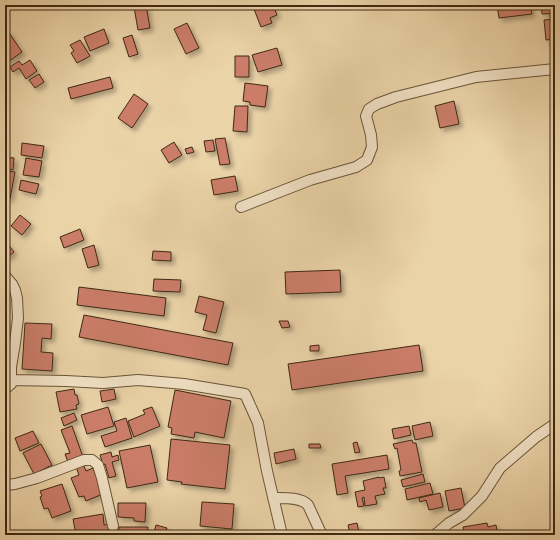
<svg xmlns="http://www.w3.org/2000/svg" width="560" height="540" font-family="Alegreya,serif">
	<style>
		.building { fill: #cb7d69; stroke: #3e2913; filter: url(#shadow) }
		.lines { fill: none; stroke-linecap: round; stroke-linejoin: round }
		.minor-casing { stroke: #695438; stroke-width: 12 }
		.minor { stroke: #f2e2c6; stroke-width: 10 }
	</style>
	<defs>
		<filter id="shadow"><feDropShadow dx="3.5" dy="3.5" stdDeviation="2" flood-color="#0004"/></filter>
	</defs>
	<rect width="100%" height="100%" fill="#ebd3a8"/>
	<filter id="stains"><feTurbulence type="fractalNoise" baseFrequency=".005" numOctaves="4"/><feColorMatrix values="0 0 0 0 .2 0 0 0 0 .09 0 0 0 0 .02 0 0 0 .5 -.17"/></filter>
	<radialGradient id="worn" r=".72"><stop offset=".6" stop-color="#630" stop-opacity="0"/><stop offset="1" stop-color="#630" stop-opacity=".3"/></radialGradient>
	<path class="building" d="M146,5l4,23 -12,2 -4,-23z
		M262,5h11l4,10 -7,3 2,5 -11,4 -7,-18 8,-3z
		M497,5h33l2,9 -33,4z
		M541,5h14v8l-13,1z
		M555,19v20l-9,1 -2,-20z
		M187,23l12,25 -13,6 -12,-25z
		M104,29l5,14 -19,8 -6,-14z
		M8,31l14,21 -17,12v-31z
		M132,35l6,19 -9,3 -6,-19z
		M80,40l10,16 -13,7 -6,-10 3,-2 -4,-6z
		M277,48l5,17 -24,7 -6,-17z
		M235,56h14v21h-14z
		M30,60l7,11 -11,8 -7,-11 -6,4 -3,-5 9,-6 3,4z
		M39,74l5,8 -9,6 -6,-8z
		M110,77l3,11 -42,11 -3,-11z
		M245,83l23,3 -3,21 -15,-2v-3l-7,-1z
		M134,94l14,10 -16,24 -14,-10z
		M454,101l5,23 -19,4 -5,-22z
		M235,106h13l-1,26 -14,-1z
		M225,138l5,26 -10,1 -5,-26z
		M213,140l2,11 -9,1 -2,-11z
		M174,142l8,13 -13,8 -8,-13z
		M22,143l22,3 -2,12 -21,-3z
		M192,147l2,5 -7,2 -2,-5z
		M5,157l9,1 -1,12 -8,-1z
		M26,158l16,3 -3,16 -16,-2z
		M5,171l10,1 -5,27 -5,-1z
		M235,176l3,15 -24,4 -3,-15z
		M21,180l18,4 -3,10 -17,-4z
		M20,215l11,9 -9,11 -11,-9z
		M80,229l4,11 -20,8 -4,-11z
		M7,243l7,9 -9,7v-14z
		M94,245l5,20 -11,3 -6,-19z
		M153,251l18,1v9l-19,-1z
		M340,270l1,22 -55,2 -1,-22z
		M154,279l27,1 -1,12 -27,-1z
		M79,287l87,11 -2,18 -87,-11z
		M199,296l25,6 -8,31 -13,-3 4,-15 -12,-3z
		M84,315l149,28 -5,22 -149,-28z
		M279,321h9l2,6 -8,1z
		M25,323l27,1 -1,15 -9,-1 -1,14 12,1 -1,18 -30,-2z
		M319,345v6h-9v-5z
		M419,345l4,26 -131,19 -4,-26z
		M74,389l1,6h2l2,9 -3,1 1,4 -17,3 -4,-20z
		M114,389l2,10 -14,3 -2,-11z
		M175,390l56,11 -7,37 -29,-6 -1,6 -23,-4 1,-6 -4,-1z
		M108,407l6,19 -27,8 -6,-19z
		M152,407l8,19 -26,11 -6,-16 17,-7 -2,-4z
		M74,413l3,7 -13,6 -3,-8z
		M126,418l6,20 -27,9 -4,-11 16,-5 -3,-9z
		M430,422l3,14 -18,4 -3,-14z
		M72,426l11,31 -15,5 -3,-8 5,-1 -9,-23z
		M409,426l2,9 -17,4 -2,-10z
		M33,431l6,12 -19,8 -5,-13z
		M171,439l59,6 -5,44 -44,-5 1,-2 -15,-2z
		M412,440l1,3h3l6,29 -22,4 -1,-5 2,-1 -4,-22 -2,1 -2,-5z
		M357,442l3,10 -5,1 -2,-10z
		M41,444l11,21 -18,9 -11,-21z
		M309,444h11l1,4h-12z
		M150,445l8,37 -31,6 -8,-37z
		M294,449l2,10 -20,5 -2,-11z
		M111,452l1,5 6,-2 1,5 -7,2 4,14 -7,2 -4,-14 -2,1 -3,-10z
		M387,455l2,14 -44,7 3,17 -11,2 -5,-31z
		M83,464l3,7 7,-3 10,26 -17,7 -2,-5 -5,1 -8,-19 8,-3 -3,-8z
		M423,474l2,8 -22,5 -2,-7z
		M379,477v1l5,-1 2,11h-3l2,6 -10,2 2,8 -12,2 -1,-9 -2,1 2,8 -6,1 -3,-15 10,-2 -2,-9z
		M430,483l3,11 -26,6 -2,-11z
		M62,484l9,27 -19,7 -4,-10 -4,1 -4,-12 2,-1 -2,-5z
		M461,488l4,20 -16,3 -4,-20z
		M440,493l3,14 -14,3 -3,-10 -6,2 -1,-4z
		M202,502l32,2 -2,25 -32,-3z
		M118,503h28l-1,19 -11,-1v-3l-16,-1z
		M103,514l1,11 6,-1 1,11h-35l-3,-16z
		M357,523l2,10 -9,1 -2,-9z
		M487,523l1,4 8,-2 2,10h-49l15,-3 -1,-5z
		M156,525l11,3 -2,7 -11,-3z
		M119,527h29l-1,8h-28z"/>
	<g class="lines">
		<defs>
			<path id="minor" d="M241,207l69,-27 46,-13 11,-7 5,-13 -1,-12 -5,-19 3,-7 8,-5 19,-7 80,-20 79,-8
				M5,276l7,8 3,6 2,8 1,20 -3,25 -4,24v17l-6,5
				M11,380l55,1 37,2 35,-3 46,4 61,10 13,29 9,48 15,64
				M5,485l10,-1 22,-6 47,-18h8l6,5 4,13 11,48
				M273,498c11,0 28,-1 35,7l12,26 3,4
				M435,535l14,-12 14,-8 19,-19 18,-28 36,-31 19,-13"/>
		</defs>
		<use href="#minor" class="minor-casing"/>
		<use href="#minor" class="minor"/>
	</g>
	<rect width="560" height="540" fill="none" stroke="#ebd3a8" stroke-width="20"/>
	<rect x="6" y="6" width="548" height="528" fill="none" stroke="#3e2913" stroke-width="2"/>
	<rect x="10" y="10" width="540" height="520" fill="none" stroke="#3e2913"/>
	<rect width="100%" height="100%" filter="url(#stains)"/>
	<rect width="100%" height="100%" fill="url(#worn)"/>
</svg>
